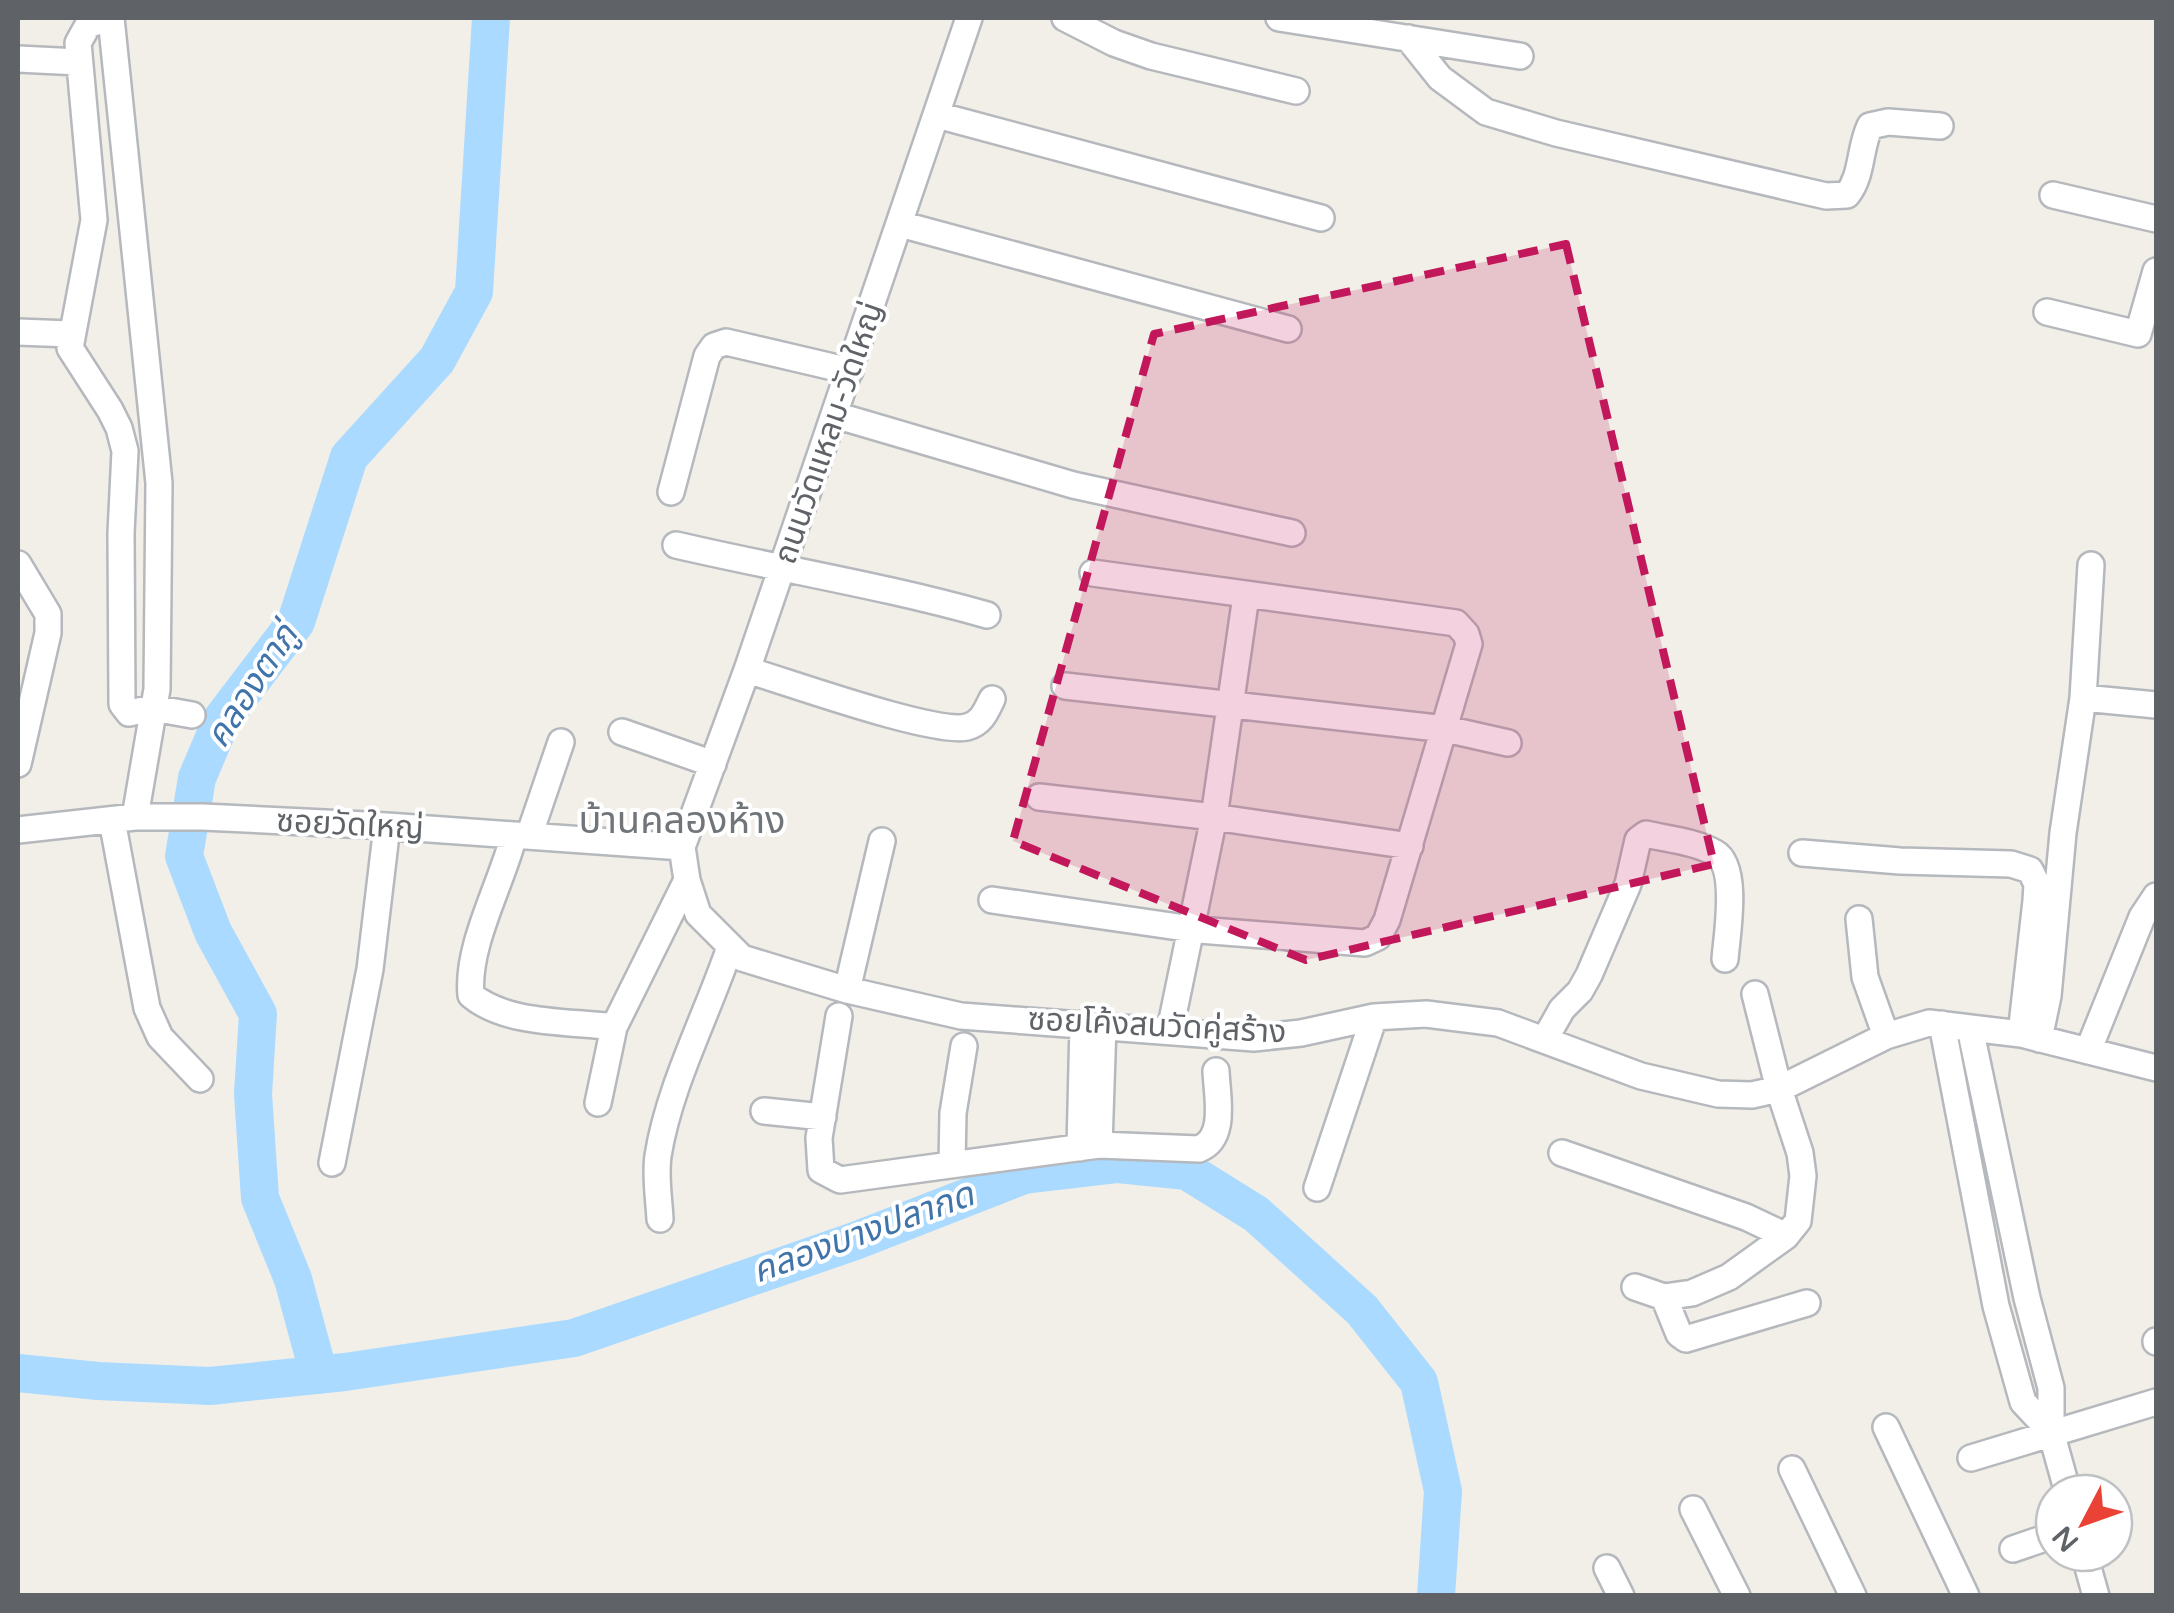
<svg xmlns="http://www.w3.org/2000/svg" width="2174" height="1613" font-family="'Varela Round','Noto Sans Thai',sans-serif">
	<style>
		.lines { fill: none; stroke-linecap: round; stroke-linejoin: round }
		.river { stroke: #aadaff; stroke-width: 38 }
		.minor-casing { stroke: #b5b8bc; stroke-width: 30 }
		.minor { stroke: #fff; stroke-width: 25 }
		.marked { fill: #c2185b; fill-opacity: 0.2; stroke: #c2185b; stroke-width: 8; stroke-dasharray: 20 12; stroke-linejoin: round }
		.labels { text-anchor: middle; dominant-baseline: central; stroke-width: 8; stroke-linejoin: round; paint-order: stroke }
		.street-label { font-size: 32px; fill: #5f6368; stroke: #fff }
		.water-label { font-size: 35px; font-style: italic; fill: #4174aa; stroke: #fff }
		.quarter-label { font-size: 38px; fill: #70757a; stroke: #fff }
	</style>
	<rect width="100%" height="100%" fill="#f1efe8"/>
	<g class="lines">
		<path class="river" d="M18,1373l80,8 112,5 135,-14 229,-34 281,-97 169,-66 94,-11 69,7 69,43 106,96 57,72 24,109 -7,105
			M319,1375l-26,-96 -33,-81 -7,-104 5,-80 -45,-82 -29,-76 13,-78 25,-59 74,-97 53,-165 88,-97 37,-68 17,-274"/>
		<defs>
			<path id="minor" d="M108,18l-20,7 -10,18 16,177 -24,128 40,62 9,18 6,23 -4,82 1,171 7,9 24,-5 39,7
				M111,18l48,465 -2,206 -22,128
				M969,18l-222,652 -65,177 5,33 11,34 44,44 105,32 114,26 293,22 47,-5 73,-16 52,-3 72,9 143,53 77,18 34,1 27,-6 107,-53 43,-13 92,11 135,34
				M1065,18l49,25 37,13 145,35
				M1279,18l241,38
				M1408,38l32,40 46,34 70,21 270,63 21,-1c16,-20 12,-46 23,-69l18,-4 52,4
				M18,59l61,3
				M937,115l384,103
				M2053,195l103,24
				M900,224l388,105
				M2047,312l91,22 18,-63
				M18,332l52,2
				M835,415l238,70 219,48
				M671,492l36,-136 7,-10 12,-4 124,29
				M676,545c103,24 209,41 311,70
				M18,564l30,50v19l-30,131
				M747,670c41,12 188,65 220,57 15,-4 19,-16 25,-28
				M1065,686l381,43 62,14
				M2083,698l8,-133
				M622,732l91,32
				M1039,797l175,20 196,29
				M112,820l35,188 13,29 40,42
				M18,830l117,-13h68l184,9 295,21
				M514,835c-12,48 -48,111 -43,160 35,30 99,26 143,32
				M529,836l32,-94
				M1802,853l98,8 111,3 19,6 7,14 -1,17 -15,133
				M992,900l207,30 166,13 13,-6 9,-17 82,-276 -3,-10 -10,-11 -363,-50
				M1859,919l6,58 21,59
				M847,990l35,-149
				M839,1016l-20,122 2,32 19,10 259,-35 100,4c28,-11 18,-52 17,-78
				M1942,1024l54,282 27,96 28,30v-44l-24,-90 -57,-270
				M1170,1030l44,-213 32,-221
				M1545,1039l17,-30 18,-18 9,-16 39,-91 10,-44 8,-6c21,5 51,8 69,19 24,14 12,81 10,106
				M2039,1039l9,-43 15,-163 20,-135 73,7
				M2088,1051l54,-134 14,-21
				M598,1103l16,-76 73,-147
				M764,1111l59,6
				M1099,1145l4,-120
				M1080,1148l3,-124
				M1562,1153l184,64 40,19
				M332,1163l38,-194 17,-143
				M952,1164l1,-51 11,-67
				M1317,1188l57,-171
				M660,1219c-1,-20 -5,-43 -2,-63 11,-70 49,-141 72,-209
				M1635,1287l29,10 28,-4 37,-16 57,-41 12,-15 5,-45 -3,-23 -21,-64 -24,-95
				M1664,1297l15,37 7,5 121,-36
				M2156,1341v1
				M1886,1427l80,169
				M2051,1432l17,61
				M1971,1458l185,-56
				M1792,1469l61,127
				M1693,1509l44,87
				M2013,1549l41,-14
				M2084,1553l12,43
				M1607,1568l14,28"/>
		</defs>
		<use href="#minor" class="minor-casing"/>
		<use href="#minor" class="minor"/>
	</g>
	<path class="marked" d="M1566,244l148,620 -408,96 -293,-119 141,-507z"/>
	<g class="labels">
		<g class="street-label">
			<text transform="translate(829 433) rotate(-71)">ถนนวัดแหลม-วัดใหญ่</text>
			<text transform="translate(350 825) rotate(3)">ซอยวัดใหญ่</text>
			<text transform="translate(1157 1026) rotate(3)">ซอยโค้งสนวัดคู่สร้าง</text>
		</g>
		<g class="water-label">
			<text transform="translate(252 686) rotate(-57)">คลองตาภู่</text>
			<text transform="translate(863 1233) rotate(-20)">คลองบางปลากด</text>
		</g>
		<g class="quarter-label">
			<text x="682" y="821">บ้านคลองห้าง</text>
		</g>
	</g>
	<rect width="2174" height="1613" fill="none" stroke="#5f6368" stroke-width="40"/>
	<g transform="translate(2084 1523) rotate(229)"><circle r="48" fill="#ffffff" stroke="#bfc1c3" stroke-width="2.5"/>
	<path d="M0-8L18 38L0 25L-18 38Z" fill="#ea4335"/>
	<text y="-15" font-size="28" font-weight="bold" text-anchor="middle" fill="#5f6368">N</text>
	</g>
</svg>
